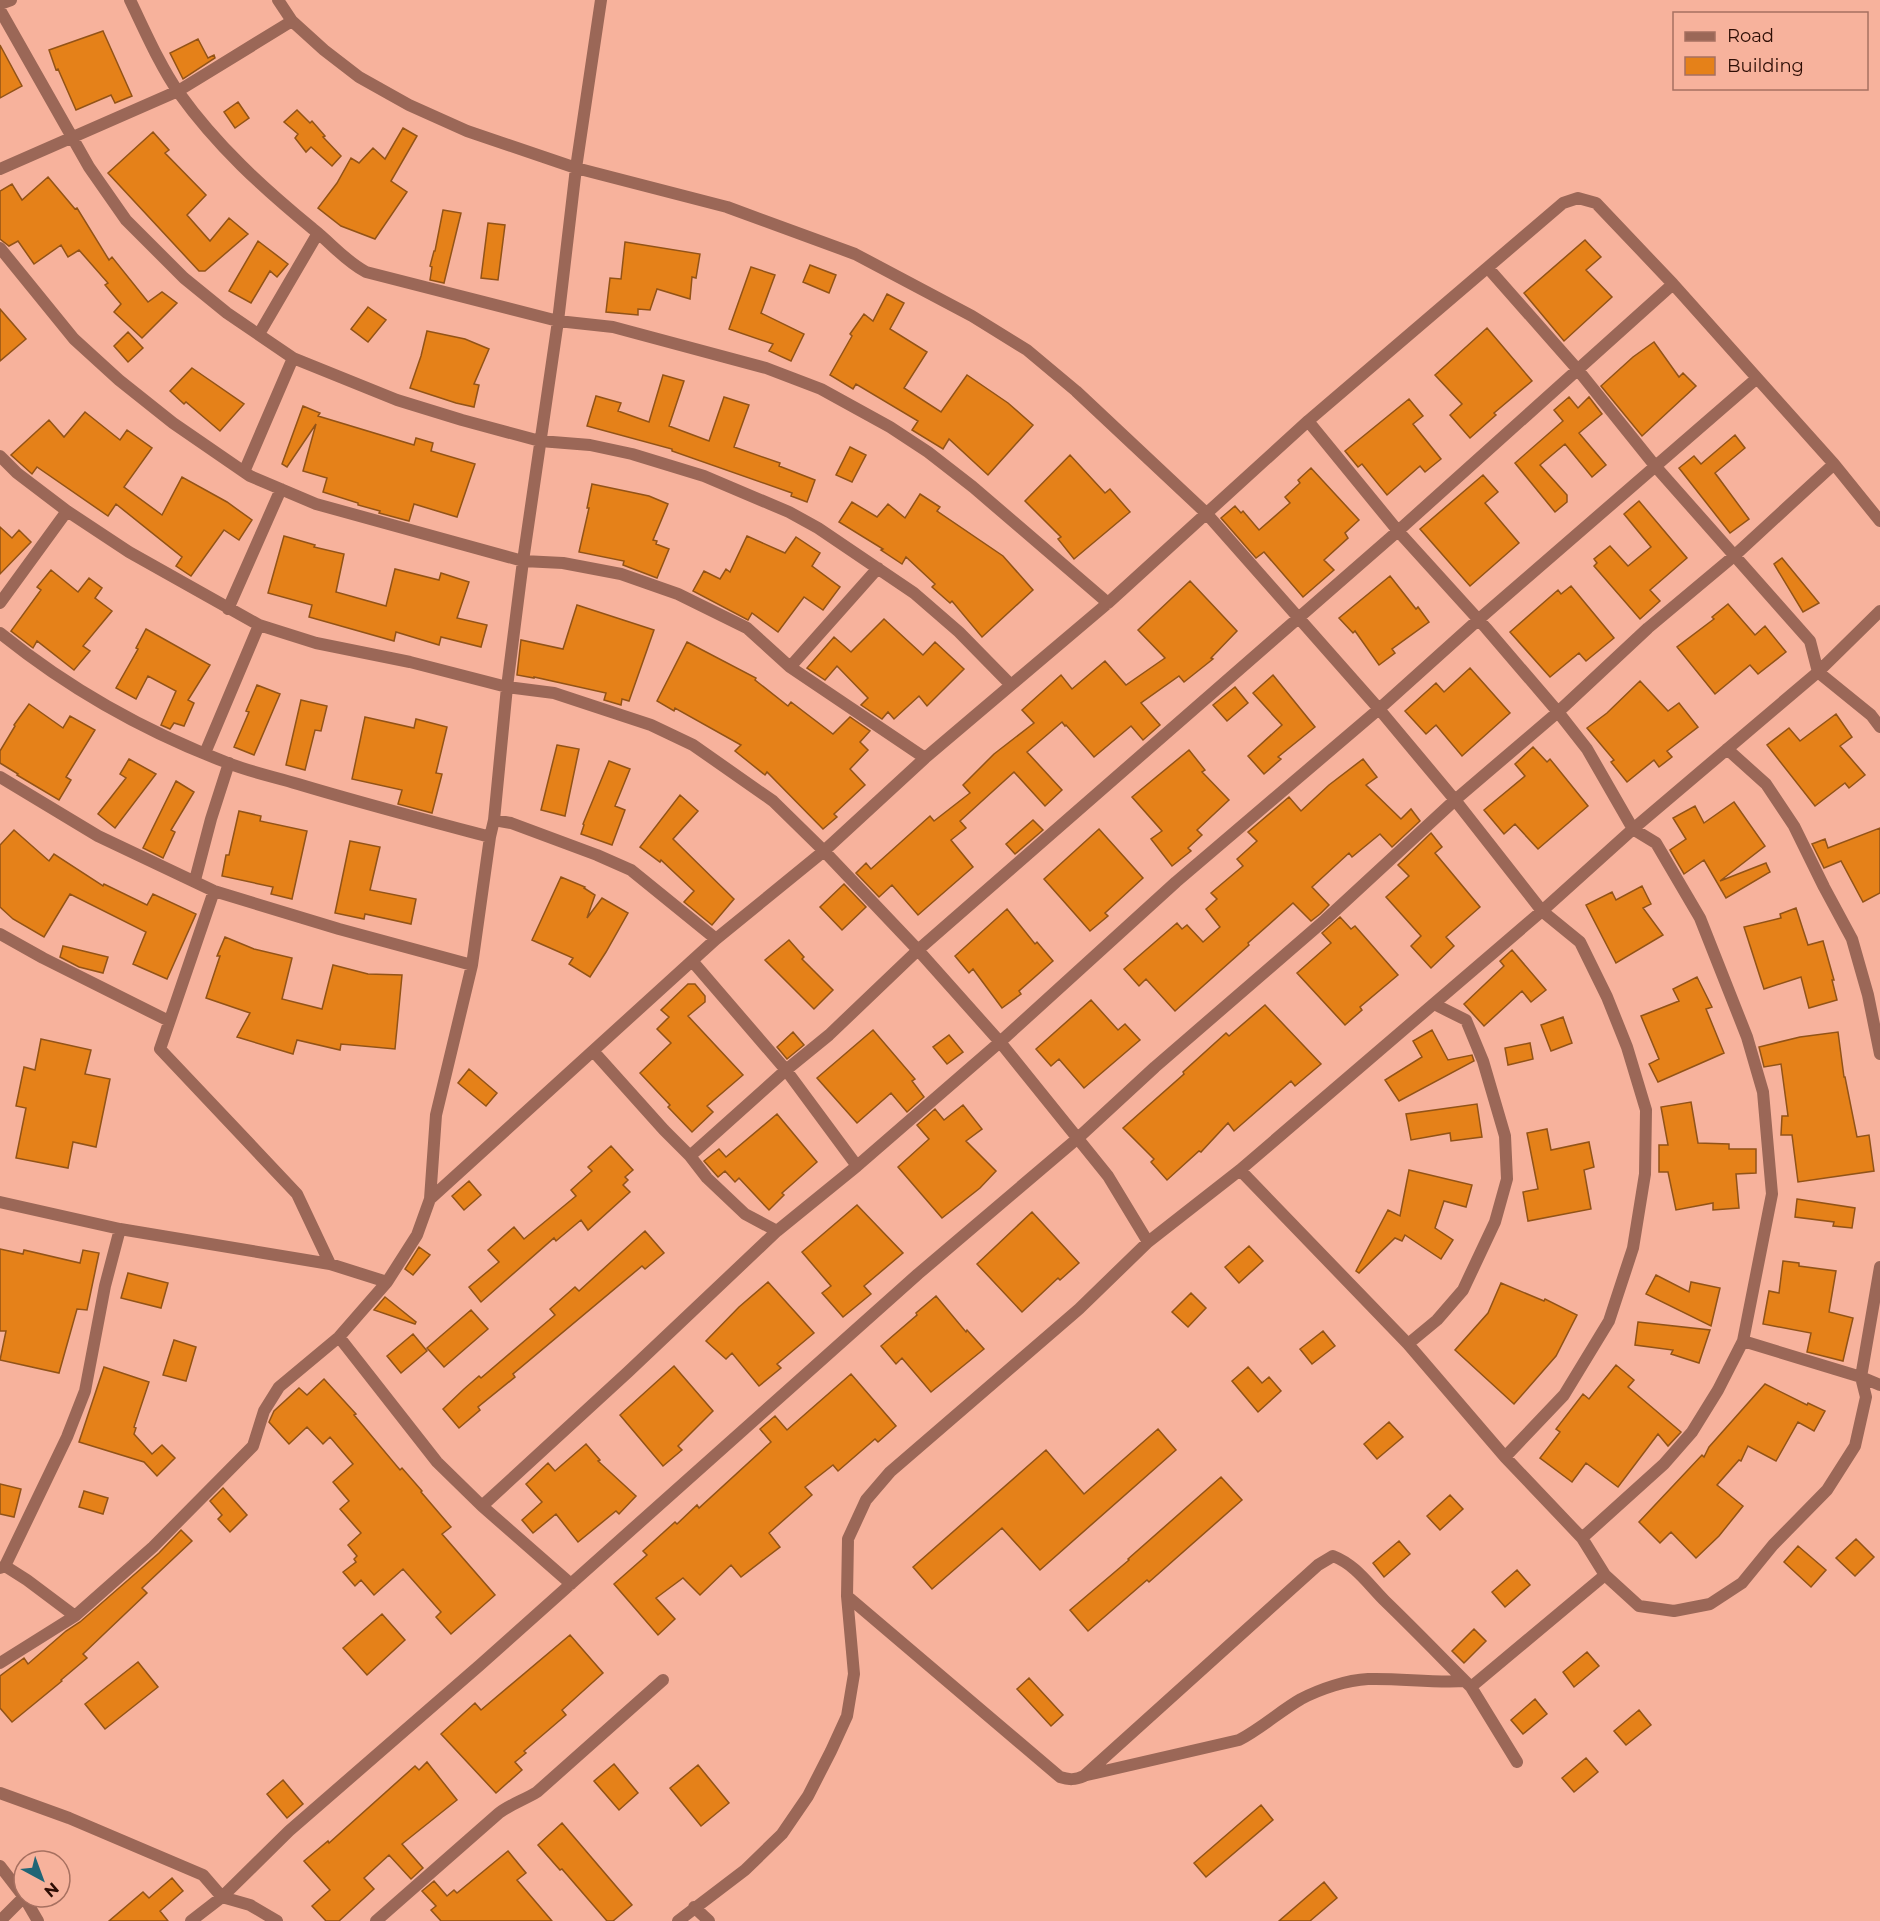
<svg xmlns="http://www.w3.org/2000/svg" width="1880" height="1921" font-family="Montserrat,sans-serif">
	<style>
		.building { fill: #e58119; stroke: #925317; stroke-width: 1.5 }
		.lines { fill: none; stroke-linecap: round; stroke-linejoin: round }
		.street { stroke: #9b6757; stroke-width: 12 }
	</style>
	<rect width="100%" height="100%" fill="#f7b29c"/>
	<path class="building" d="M103,31l29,65 -17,7 -4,-8 -35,15 -18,-41 -2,1 -7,-20z
		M198,39l10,19 6,-3 1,3 -32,21 -13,-26z
		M0,45l22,41 -22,12z
		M238,102l11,16 -14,10 -11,-16z
		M297,110l13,13 2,-2 13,15 -2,1 18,19 -9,10 -21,-19 -5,5 -11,-14 3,-4 -14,-12z
		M403,128l14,8 -26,45 16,11 -32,47 -34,-13 -23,-18 19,-25 14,-25 8,5 14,-15 12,11z
		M153,132l16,18 -4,3 41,42 -19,20 23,26 19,-23 19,16 -43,37h-6l-91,-98z
		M48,177l27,32 2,-1 32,52 3,-3 36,45 14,-10 15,11 -35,35 -28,-26 7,-8 -16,-19 3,-2 -29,-33 -11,7 -7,-12 -27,19 -16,-23 -9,5 -9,-7v-48l12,-7 10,16z
		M443,210l18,3 -17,70 -14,-3 2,-13 -2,-1 4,-15h1z
		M488,223l17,2 -7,55 -17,-2z
		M1585,240l16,17 -15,13 26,27 -48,44 -40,-48z
		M258,241l30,23 -11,13 -7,-6 -19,32 -22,-12z
		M625,242l75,12 -4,24 -4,-1 -2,22 -33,-10 -7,21 -12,-1v6l-32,-3 4,-34 11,1z
		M810,265l26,10 -7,18 -26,-11z
		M751,267l24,8 -14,38 43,21 -13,27 -22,-10 4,-7 -44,-15z
		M887,294l17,9 -14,26 37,23 -23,36 37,24 26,-37 41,28 25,22 -45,50 -39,-36 -6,10 -31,-19 6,-9 -62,-37 -3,5 -23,-14 22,-39 -2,-2 14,-20 9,7z
		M368,307l18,13 -18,22 -17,-13z
		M0,309l26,30 -26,22z
		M1487,328l45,53 -38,32 2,2 -26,23 -20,-23 12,-11 -27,-29z
		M427,331l38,8 24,10 -15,35 5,1 -5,22 -18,-4 -46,-15 11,-32z
		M128,332l15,16 -15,14 -14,-16z
		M1654,342l25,35 4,-4 13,13 -54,50 -41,-50 32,-29z
		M192,368l52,36 -24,27 -34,-29 -2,2 -14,-13z
		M663,375l21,6 -15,45 40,15 15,-44 25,8 -15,42 46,16 -1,3 36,14 -8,22 -16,-6 1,-3 -120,-42v-2l-85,-23 9,-30 25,7 -3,8 31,11z
		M1569,397l9,11 11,-11 13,17 -23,19 27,32 -14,12 -27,-33 -25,21 27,30v7l-12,10 -40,-49 48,-42 -9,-11z
		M1409,399l14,17 -10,8 28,35 -16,13 -5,-6 -33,29 -25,-31 -4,3 -13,-16z
		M303,406l17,7 -2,3 96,29 2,-7 17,5 -2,8 44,13 -18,53 -43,-13 -5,17 -30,-8 1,-2 -22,-6v-2l-35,-11 4,-14 -24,-7 13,-47 -29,43 -5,-3z
		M85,412l35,28 7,-10 25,18 -28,39 38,28 20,-38 45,25 25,18 -13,20 -15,-10 -33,46 -15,-10 6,-9 -66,-53 -8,12 -71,-49 -5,7 -21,-19 38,-35 15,17z
		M1735,435l10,13 -30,25 34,46 -19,14 -51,-65 15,-12 7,8z
		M850,447l16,8 -14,27 -16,-7z
		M1070,455l35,38 5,-4 20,23 -56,47 -16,-20 3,-2 -36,-36z
		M1311,468l48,52 -14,13 3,5 -24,22 10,10 -31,27 -39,-45 -8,6 -35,-40 14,-12 6,7 2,-2 16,19 31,-27 -5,-6 15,-14 -2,-3z
		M1483,475l15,17 -13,11 34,40 -49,43 -50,-57z
		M592,484l57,12 19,8 -15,36 4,1 -1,3 13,5 -12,29 -34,-13 1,-4 -45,-9 10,-44h-2z
		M920,494l20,13 -3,4 66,45 30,34 -51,47 -30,-36 -2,2 -18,-16 3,-3 -29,-27 -4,7 -21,-14 2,-1 -44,-27 13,-20 25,15 11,-13 17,14z
		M1639,501l48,57 -37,32 10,11 -20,18 -46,-53 3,-3 -3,-4 16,-13 18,20 23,-19 -27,-33z
		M0,527l12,11 7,-8 12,12 -31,32z
		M284,536l31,9 -1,2 30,7 -8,38 50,14 9,-37 44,11 2,-7 28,9 -12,36 30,7 -6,22 -40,-10 -2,8 -43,-13 -2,9 -85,-24 3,-12 -44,-12z
		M747,536l38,17 11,-16 24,16 -8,13 28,21 -17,23 -19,-13 -26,35 -26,-19 -4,7 -55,-29 11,-20 16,8 6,-10 4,3z
		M1782,558l37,45 -16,9 -29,-48z
		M51,570l27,22 11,-14 13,10 -7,10 17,13 -29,35 7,5 -16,19 -37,-29 -4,7 -22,-17 30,-41 -4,-3z
		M1390,576l26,33 2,-2 11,15 -37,27 3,4 -16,12 -24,-34 -2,2 -14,-15z
		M1190,581l47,50 -26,27 2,1 -29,23 -5,-6 -38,27 19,22 -17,15 -12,-14 -37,31 -28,-32 -1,1 -3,-4 -35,30 35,38 -17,16 -31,-34 -54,49 6,7 -15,12 22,27 -55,48 -26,-30 -13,12 -23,-24 10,-10 5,6 59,-53 4,5 36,-28 -7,-8 31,-31 40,-31 -12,-13 39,-35 11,14 33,-28 21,24 39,-27 -27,-28z
		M1571,586l43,52 -28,23 -7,-8 -29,24 -40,-45 48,-42 3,4z
		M1728,604l27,31 10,-9 21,26 -28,22 -8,-9 -35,29 -38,-47 37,-28 -2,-2z
		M577,605l77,25 -25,71 -7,-2 -1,6 -17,-5 2,-7 -72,-16v1l-17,-3 4,-35 42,9z
		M884,619l39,36 12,-13 29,27 -37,37 -8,-10 -25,23 -6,-7 -6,7 -21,-14 7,-7 -31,-32 -12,14 -18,-12 27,-31 17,15z
		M146,629l64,36 -22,35 6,3 -10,23 -10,-3 -4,6 -9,-4 15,-34 -28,-15 -12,23 -20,-11 22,-39 -2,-1z
		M687,642l69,36 -1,2 33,26 3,-4 42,32 17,-17 20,14 -10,11 8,8 -18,19 15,16 -31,29 3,3 -14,12 -56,-57 -2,3 -30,-24 6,-6 -66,-37 -1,3 -17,-10z
		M1470,668l40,45 -48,43 -26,-31 -10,9 -21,-23 31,-28 8,9z
		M1273,675l42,52 -37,30 3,2 -17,15 -16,-18 34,-31 -29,-32z
		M1640,681l28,30 11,-8 19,24 -31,24 5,6 -13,10 -5,-7 -27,22 -16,-20 3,-2 -27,-32 20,-15z
		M257,685l23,9 -26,61 -20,-8 15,-35 -3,-1z
		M1235,687l13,16 -21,18 -14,-16z
		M301,700l26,6 -6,25 -6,-1 -10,40 -19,-5z
		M29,704l34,24 7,-12 25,14 -29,47 5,3 -12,20 -42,-25 1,-1 -18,-11v-12l15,-25 -1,-1z
		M1836,714l16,23 -12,9 25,29 -16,13 -4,-5 -30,23 -48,-61 22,-17 11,13z
		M365,717l49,11 2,-9 31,8 -11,46 6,1 -10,39 -34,-9 4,-14 -50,-11z
		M557,745l22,4 -14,67 -24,-6z
		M1533,747l14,15 3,-3 38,47 -50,43 -23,-25 -11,10 -20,-24 41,-34 -10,-12z
		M1189,750l16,20 -3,2 27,28 -32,30 5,5 -14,13 3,3 -19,15 -21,-27 11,-8 -30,-34z
		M129,759l27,15 -41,54 -17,-14 28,-36 -6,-4z
		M1363,759l14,18 -11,8 35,34 10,-10 9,12 -28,26 -12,-13 -28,23 -3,-4 -37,34 17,18 -9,9 -9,7 -18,-18 -45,40 1,2 -74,66 -29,-32 -7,7 -15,-17 53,-46 5,6 5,-4 16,17 17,-15 -14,-18 11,-10 -6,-6 32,-27 -6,-7 20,-18 -9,-9 41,-35 12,14 28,-26z
		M609,761l21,8 -15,37 10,4 -13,35 -31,-11 3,-9 -1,-1z
		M176,781l18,11 -23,38 4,2 -12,26 -20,-10z
		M680,795l18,16 -25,28 61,60 -22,26 -28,-23 10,-11 -33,-31 -1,2 -20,-15z
		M1734,802l31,44 -45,35 46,-18 4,9 -44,26 -22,-38 -20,14 -14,-24 16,-11 -13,-21 22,-12 9,17z
		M239,811l22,5 -1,5 47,10 -15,68 -21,-5 2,-7 -51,-11 4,-21h3z
		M1033,820l10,10 -28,24 -9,-10z
		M1880,828v65l-17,9 -22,-41 -17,7 -12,-24 13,-5 3,9z
		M1099,829l44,49 -38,35 3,3 -18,15 -46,-52z
		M14,830l35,31 5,-7 49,32 1,-2 43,21 6,-11 43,20 -29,65 -34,-15 13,-32 -76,-38 -26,43 -31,-18 -13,-12v-62z
		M1431,833l11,14 -7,6 45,54 -34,30 8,9 -23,22 -20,-22 10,-10 -35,-39 23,-21 -11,-11z
		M350,841l30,6 -10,43 46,9 -5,25 -46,-10 -1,5 -29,-6z
		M561,877l24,10 -1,1 11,7 -8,23 15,-20 26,15 -22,39 -16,25 -21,-13 4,-6 -41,-18z
		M844,884l22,23 -24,23 -22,-23z
		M1642,886l9,18 -8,4 20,27 -47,28 -30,-58 26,-13 4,8z
		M1796,908l12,37 15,-4 11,39h-2l5,20 -28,8 -8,-31 -37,12 -20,-62 37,-9 -1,-4z
		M1007,909l28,35 2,-2 16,19 -34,30 2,3 -19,14 -29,-39 -4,4 -14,-17z
		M1340,917l11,12 4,-3 43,49 -38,32 2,3 -17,15 -48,-52 34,-30 -9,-10z
		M225,937l29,12 38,9 -10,41 40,10 11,-44 35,9 34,1 -7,74 -54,-5 -1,6 -43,-10 -4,14 -56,-17 13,-24 -44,-15 14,-42h-3z
		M789,940l15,17 -2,2 31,31 -19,19 -49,-49z
		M63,946l45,11 -5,16 -24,-6 -19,-10z
		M1512,950l34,40 -15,12 -9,-11 -38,35 -20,-22 40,-38 -4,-5z
		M1697,977l15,30 -6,2 18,44 -66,29 -9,-18 10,-5 -18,-43 38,-15 -6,-12z
		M688,984h7l10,12v6l-17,14 55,59 -36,31 6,6 -21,20 -24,-25 2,-2 -30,-32 31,-30 -14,-14 12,-12 -8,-7z
		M1091,1000l27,30 7,-6 15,16 -56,48 -25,-29 -8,7 -15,-17z
		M1265,1005l56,59 -26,22 -4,-5 -57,50 -6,-8 -27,29 -2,-1 -32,29 -16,-18 3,-3 -31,-31 61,-54 -1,-2 43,-39 3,3z
		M1563,1017l9,26 -21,8 -10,-26z
		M873,1030l42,49 -3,2 12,16 -17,15 -16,-19 -34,30 -40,-45z
		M1432,1030l16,30 24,-5 2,6 -75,40 -14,-21 37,-23 -9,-16z
		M793,1032l11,13 -17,14 -10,-12z
		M1838,1032l6,45h1l12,60 12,-2 5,36 -76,11 -6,-47h-11l1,-19h6l-7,-52 -17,3 -5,-20 41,-10z
		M949,1035l14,17 -16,12 -14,-17z
		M41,1039l50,11 -6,24 25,5 -14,68 -23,-5 -5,26 -52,-10 10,-50 -10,-2 8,-39 11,3z
		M1530,1043l3,16 -25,6 -3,-17z
		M469,1069l28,24 -11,13 -28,-23z
		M1691,1102l7,41 31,1v5h27v24l-20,1 3,34 -26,2v-7l-37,7 -8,-38h-9v-27h9l-7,-38z
		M1477,1104l5,33 -31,4 -1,-8 -39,7 -5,-26z
		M963,1105l19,24 -16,12 30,30 -16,17 -38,30 -44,-51 31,-28 -12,-14 18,-16 9,11z
		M777,1114l40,48 -35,31 2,2 -15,15 -30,-32 -4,4 -10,-11 -7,6 -14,-16 15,-12 7,8z
		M1547,1129l4,21 38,-8 5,25 -10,3 7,39 -63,12 -5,-29 15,-3 -11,-56z
		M611,1146l22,24 -8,7 3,3 -5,5 7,7 -42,38 -7,-10 -25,21 -2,-3 -73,64 -12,-15 30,-25 -11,-12 26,-23 10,12 52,-43 -5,-6 21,-19 -4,-4z
		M1409,1170l63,15 -6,22 -22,-6 -9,27 18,12 -12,19 -36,-24 -3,6 -7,-3 -36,35 -3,-2 32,-61 12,6z
		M469,1181l12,14 -17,15 -12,-14z
		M1797,1199l58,9 -3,20 -19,-2 1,-4 -39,-5z
		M857,1205l46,48 -39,33 7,8 -28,23 -21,-24 9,-7 -29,-34z
		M1032,1212l47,51 -19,17 -2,-2 -36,34 -45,-48z
		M645,1231l19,22 -19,16 -3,-3 -129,108 2,3 -37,30 2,3 -21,18 -16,-19 21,-20 15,-13 2,2 74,-63 -5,-6 25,-22 4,4z
		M1249,1246l14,15 -24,22 -14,-16z
		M419,1247l11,8 -17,20 -8,-6z
		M0,1249l23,5 1,-4 56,13 3,-13 16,3 -12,57 -10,-1 -18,64 -59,-13 6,-29h-6z
		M1783,1261l16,2v3l37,5 -7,41 24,6 -10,43 -36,-9 4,-19 -48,-9 6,-33 10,2z
		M128,1273l40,10 -7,25 -40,-10z
		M1656,1275l33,17 2,-10 29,6 -9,38 -65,-32z
		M768,1282l46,51 -37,31 4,4 -22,18 -27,-33 -6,6 -20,-18 33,-34z
		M1501,1283l43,18 1,-2 32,16 -21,41 -42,48 -59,-54 33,-37z
		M1191,1293l15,15 -18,19 -16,-15z
		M936,1296l30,36 1,-2 17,19 -53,43 -29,-34 -6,6 -15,-18 36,-31 -1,-2z
		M385,1297l31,25 -1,2 -41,-14z
		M471,1310l17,19 -44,38 -17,-19z
		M1638,1322l72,8 -11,33 -28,-9 2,-4 -38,-5z
		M1323,1331l12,15 -23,18 -12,-15z
		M413,1334l14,17 -26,22 -14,-17z
		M174,1340l22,7 -10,34 -23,-6z
		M1616,1365l18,15 -6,7 53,45 -13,14 -10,-12 -40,53 -32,-24 -14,19 -32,-24 20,-26 -4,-3 27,-35 6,5z
		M674,1366l39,45 -35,35 4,4 -19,16 -43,-51z
		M104,1367l45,15 -15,45 2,1 -2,6 18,20 10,-9 13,13 -18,18 -13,-14 -65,-20z
		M1248,1367l14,16 7,-6 12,14 -23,21 -26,-31z
		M851,1374l45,52 -18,16 -3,-3 -37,32 -5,-6 -28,22 7,8 -43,38 11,14 -39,30 -10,-12 -31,30 -17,-17 -27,20 19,21 -17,16 -44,-51 33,-29 -4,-4 32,-29 2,2 20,-19 2,3 72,-66 -11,-13 15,-13 12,14z
		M324,1379l32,35 -2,1 46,55 2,-2 20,23 -1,1 30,35 -9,7 53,61 -44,39 -15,-17 5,-5 -38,-43 -29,26 -13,-15 -6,6 -12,-14 13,-10 -2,-3 3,-3 -9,-11 13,-12 -21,-24 9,-8 -16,-19 20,-18 -23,-27 -7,7 -16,-17 -18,17 -20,-22 5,-11 25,-23 8,7z
		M1765,1384l42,21 1,-2 17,8 -11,20 -16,-9 -22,39 -28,-15 -7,15 -2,-1 -22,25 26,21 -24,30 -23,22 -25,-26 -11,11 -21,-21 63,-67 2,2 5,-10z
		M1389,1422l14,15 -26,22 -13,-15z
		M1158,1429l18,21 -136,120 -38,-42 -70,61 -19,-22 133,-117 38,44z
		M586,1444l14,16 -2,1 38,35 -17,18 -3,-3 -38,31 -22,-28 -23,19 -11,-13 20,-18 -16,-18 22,-21 7,8z
		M1221,1477l21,23 -93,82 -2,-2 -59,51 -18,-21 59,-50 -1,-1z
		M0,1484l21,5 -7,28 -14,-3z
		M223,1488l24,27 -17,17 -12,-13 4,-4 -12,-14z
		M84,1491l24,7 -5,16 -24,-7z
		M1450,1495l13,14 -23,21 -13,-14z
		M181,1530l11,11 -50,47 5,5 -64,61 4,4 -26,22 1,1 -50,41 -12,-14v-32l24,-18 4,6 38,-33 14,-9 79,-69z
		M1856,1539l18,18 -19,19 -19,-18z
		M1399,1541l11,13 -26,23 -11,-14z
		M1798,1546l28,24 -15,17 -27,-25z
		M1517,1570l13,15 -25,22 -13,-15z
		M382,1614l23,26 -38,35 -24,-27z
		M1474,1629l12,12 -22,22 -12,-12z
		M570,1635l33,38 -41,37 4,5 -42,36 2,2 -11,9 7,8 -26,23 -55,-59 34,-31 6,7z
		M1587,1652l12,14 -25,21 -11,-15z
		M138,1662l20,25 -53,42 -20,-25z
		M1029,1678l34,37 -12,11 -34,-37z
		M1535,1699l12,15 -24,20 -12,-14z
		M1639,1710l12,15 -25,20 -12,-14z
		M1586,1758l12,14 -24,20 -12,-14z
		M427,1762l30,38 -55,44 21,24 -12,11 -22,-24 -25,23 10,11 -35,32h-13l-14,-15 18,-16 -26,-29 24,-20 1,2 86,-77 4,4z
		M614,1764l24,29 -19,17 -25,-29z
		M698,1765l31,38 -28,23 -31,-38z
		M283,1780l20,24 -16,14 -20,-24z
		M1261,1805l12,15 -67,57 -12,-14z
		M562,1823l70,82 -19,16h-6l-45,-52 -2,1 -22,-25z
		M508,1851l18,22 -9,7 35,41h-111l-10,-11 5,-4 -14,-15 12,-10 13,15 7,-6 3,3z
		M172,1878l11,13 -23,20 8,10h-59l34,-29 6,6z
		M1324,1882l13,16 -27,23h-31z"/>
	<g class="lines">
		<path class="street" d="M130,0c14,29 30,66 49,93 38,53 83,94 134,136 18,14 32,32 53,43l192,49 55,6 153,41 55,21 69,38 38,25 45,35 135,116
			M278,0l14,21 32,29 35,27 50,28 58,26 109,37 151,39 128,47 117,62 55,34 49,41 130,122 173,196 76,91 87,111 38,31 27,55 20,50 19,63 -1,64 -12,74 -24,73 -45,74 -59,62 -97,-113 -168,-174
			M0,4l11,-4
			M0,10l89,157 37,53 58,58 43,35 66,45 104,42 65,20 78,21 50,4 42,9 72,22 85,36 29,16 96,65 45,39 51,52
			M0,169l178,-78 114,-70
			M0,248l74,91 45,41 54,43 77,53 66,28 207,57 40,2 58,11 57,20 69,34 43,39 135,91
			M1488,268l90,102 78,97 154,174 8,31 53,43 9,12
			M259,334l59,-101
			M1308,421l90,110 88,97 72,84 29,37 46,80 23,14 44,75 47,119 16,55 9,102 -29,147 -25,49 -26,42 -28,32 -82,74 -77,-81
			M0,456l17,17 50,38 62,41 130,73 57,18 94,19 97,25 47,6 97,32 42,20 80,56 51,50 94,99 82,92 108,134 40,66
			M244,472l49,-114
			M0,603l67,-92
			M228,609l53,-120
			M0,633c68,55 146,99 228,130 22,9 47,14 70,21 63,19 128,36 192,53
			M790,667l88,-99
			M1727,749l39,35 28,42 30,61 28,52 16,56 12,59
			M205,753l54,-128
			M0,777l98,59 116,55 125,38 133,36
			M494,820l17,3 86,32 34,15 85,69
			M195,880l16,-61 18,-56
			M214,891l-54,158 137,145 33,70
			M0,934l43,24 126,63
			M693,962l93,108 71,96
			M594,1052l70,78 26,26 96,-86 43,-35 89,-85 480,-419 275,-247
			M690,1156l17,22 38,36 32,17
			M430,1199l286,-260 108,-88 101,-93 183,-155 200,-182 255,-218 15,-5 18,5 77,81 161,180 46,57
			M0,1202l120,27 210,35 57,18
			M339,1337l98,125 45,44 146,-134 149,-141 80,-65 143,-124 176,-160 203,-173 99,-89 278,-241
			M1743,1341l118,36 19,-110
			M1408,1344l29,-24 26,-30 32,-68 12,-43 -2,-43 -22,-75 -17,-41 -32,-16
			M1861,1377l19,8
			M482,1506l89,78
			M1582,1538l23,37 34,31 35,5 36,-7 32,-21 31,-38 54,-55 28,-44 11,-49 -5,-20
			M5,1566l22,14 48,36
			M0,1568l5,-2 62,-129 18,-46 20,-105 15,-57
			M847,1596l213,181c9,3 15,3 24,-1l234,-211 15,-9c23,9 35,28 52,45 29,28 57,57 86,86l134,-112
			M0,1663l75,-47 78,-69 100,-101 11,-35 15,-24 60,-50 48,-55 30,-47 13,-36 6,-84 36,-150 18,-128 4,-17 13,-133 16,-126 35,-240 18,-153 25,-168
			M1471,1687l46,75
			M1087,1775l152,-35c23,-12 41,-29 62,-41 19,-10 46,-19 67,-20 32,-1 64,4 97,2
			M0,1793l69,25 134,57 19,22 28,8 27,16
			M0,1866l24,31 14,24
			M694,1907l15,14
			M0,1921l24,-24
			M191,1921l31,-24 67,-66 191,-166 438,-391 160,-136 77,-71 170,-147 130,-120 103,-88 90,-84 86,-72 100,-92
			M376,1921l123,-108c12,-9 25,-13 38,-21l126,-112
			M678,1921l67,-51 37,-36 26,-38 23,-45 16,-35 7,-42 -7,-78 1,-57 18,-39 24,-28 189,-163 69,-67 92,-72 302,-259 91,-82 185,-157 62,-61"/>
	</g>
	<rect x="1673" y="12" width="195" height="78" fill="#f7b29c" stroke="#a77060" stroke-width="1.5"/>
	<rect x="1685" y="32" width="30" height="9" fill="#9b6757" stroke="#a77060" stroke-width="1.5"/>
	<text x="1727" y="42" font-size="18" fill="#2e0e05">Road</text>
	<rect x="1685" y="57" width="30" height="18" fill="#e58119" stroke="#a77060" stroke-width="1.5"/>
	<text x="1727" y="72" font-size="18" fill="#2e0e05">Building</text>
	<g transform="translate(42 1879) rotate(139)"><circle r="28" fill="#f7b29c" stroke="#a77060" stroke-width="1.5"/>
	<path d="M0-4.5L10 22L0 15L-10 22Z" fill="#206576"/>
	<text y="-9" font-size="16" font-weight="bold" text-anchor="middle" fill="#2e0e05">N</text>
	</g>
</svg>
